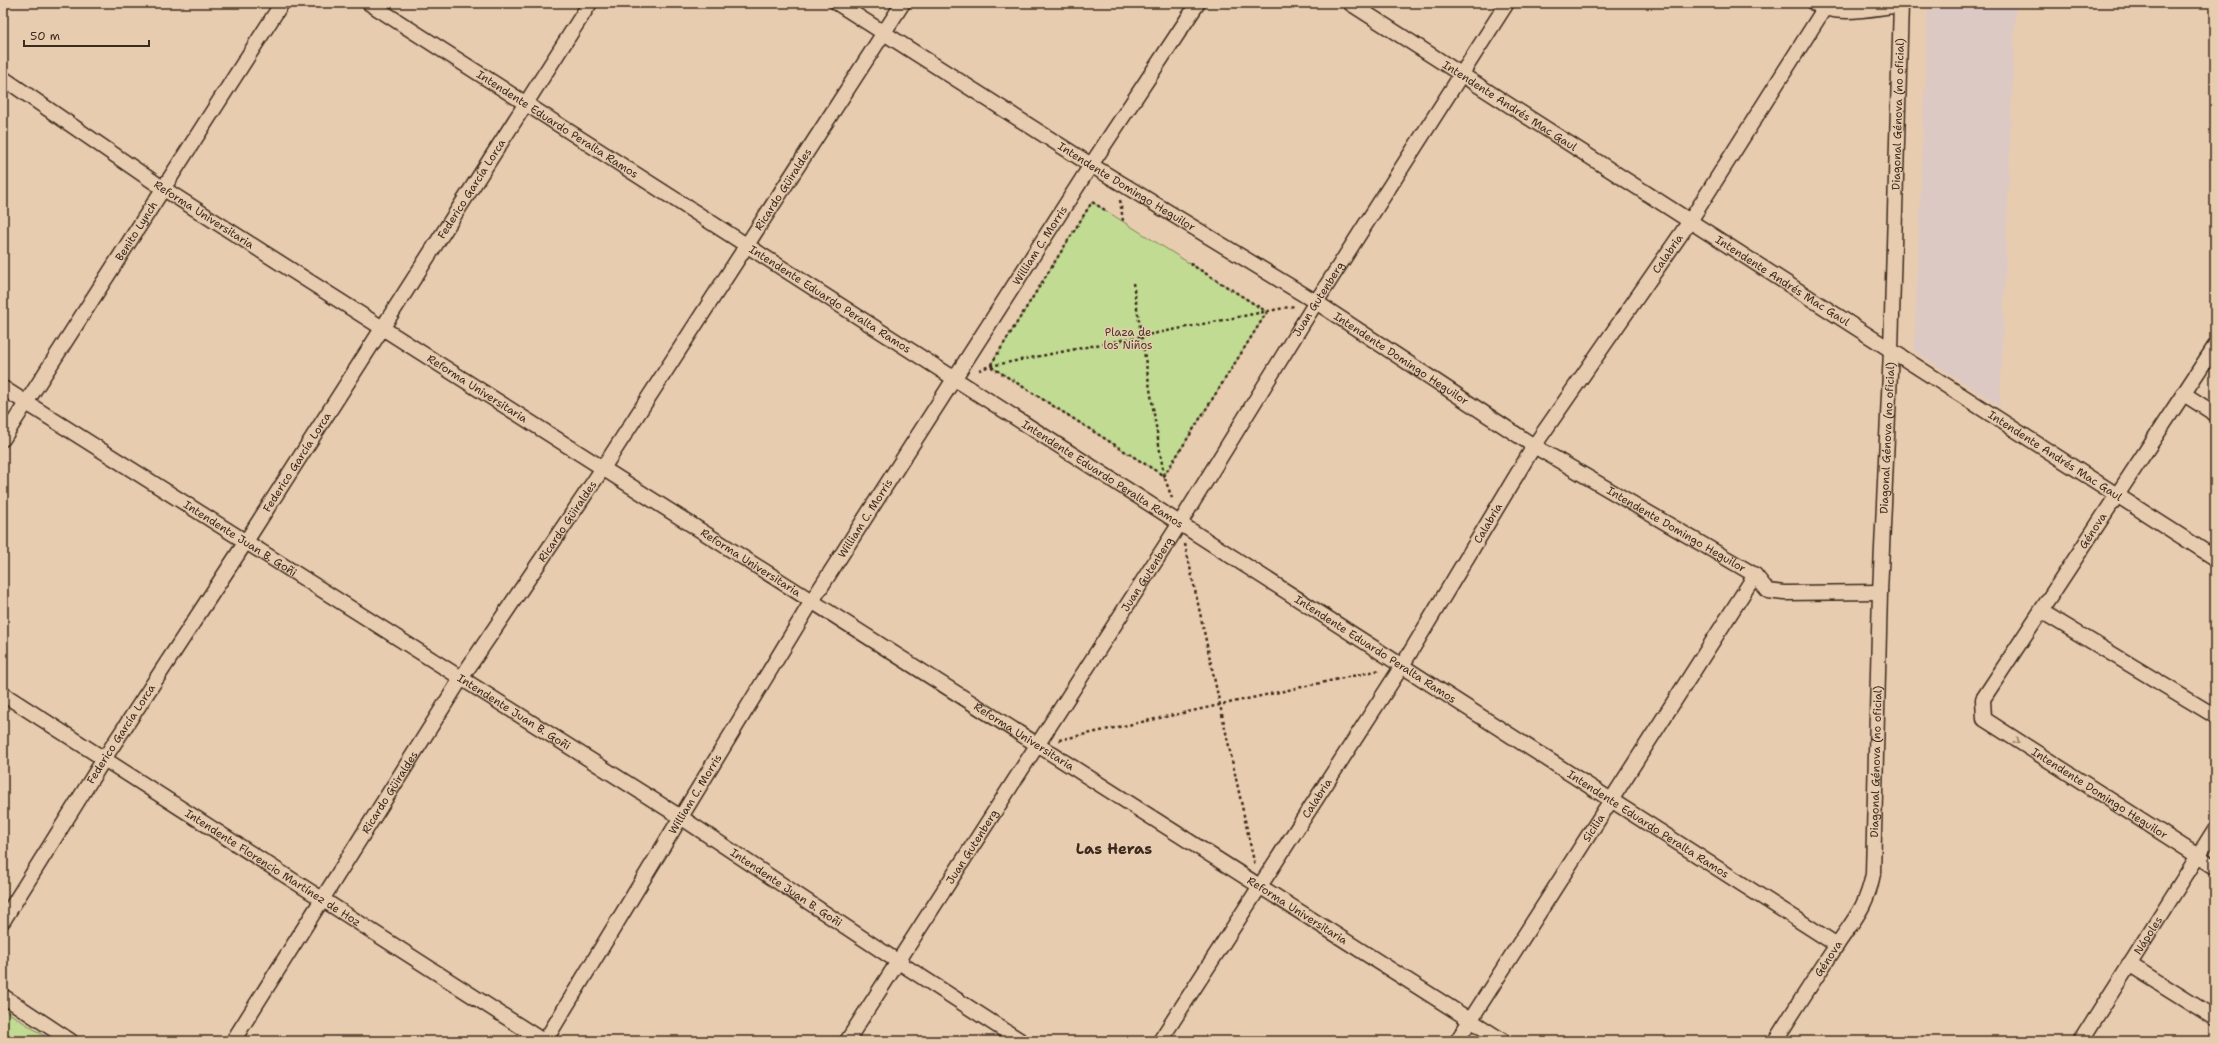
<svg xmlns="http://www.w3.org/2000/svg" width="2218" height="1044" font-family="'Shantell Sans',sans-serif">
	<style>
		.built { fill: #ddc9c3 }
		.green { fill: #c1db92; stroke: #7e8258 }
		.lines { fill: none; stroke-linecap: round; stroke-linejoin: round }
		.street-casing { stroke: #3b2a1e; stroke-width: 17 }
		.path { stroke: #3b2a1e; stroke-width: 2.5; stroke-dasharray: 3 3; stroke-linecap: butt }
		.street { stroke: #e8ccaf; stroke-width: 14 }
		.oneway { stroke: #927b66 }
		.labels { text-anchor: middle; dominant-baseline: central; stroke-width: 3; stroke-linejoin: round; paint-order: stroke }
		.street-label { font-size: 11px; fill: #3b2a1e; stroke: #e8ccaf }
		.park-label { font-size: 11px; fill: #483c2a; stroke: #e8ccaf }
		.district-label { font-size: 15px; font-weight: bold; fill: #3b2a1e; stroke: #e8ccaf }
	</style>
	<rect width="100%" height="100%" fill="#e8ccaf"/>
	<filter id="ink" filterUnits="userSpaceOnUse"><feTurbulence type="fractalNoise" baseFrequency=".025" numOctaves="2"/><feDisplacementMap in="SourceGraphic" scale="8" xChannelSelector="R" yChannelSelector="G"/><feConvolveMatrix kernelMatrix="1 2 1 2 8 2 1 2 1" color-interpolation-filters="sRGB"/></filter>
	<g filter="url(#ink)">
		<path class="built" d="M1928,3h88l-16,403 -86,-55z"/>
		<path class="green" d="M1092,202l175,110 -103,164 -174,-110z
			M3,1009l49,32h-49z"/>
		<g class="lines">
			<defs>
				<g id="street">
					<path id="s1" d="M369,3l1468,942"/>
					<path id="s2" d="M837,3l254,162 225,137 218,144 221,129 13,16 16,2 96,-1"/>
					<path id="s3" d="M1350,3l865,555"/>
					<path d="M1814,3c24,15 59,5 87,2"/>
					<path id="s4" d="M3,78l161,111 1339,852"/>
					<path id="s5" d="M2215,346l-232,353 1,20 231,148"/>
					<path id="s6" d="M3,388l679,430 215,143 124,80"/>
					<path d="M2184,394l31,20"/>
					<path id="s7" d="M3,439l279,-436"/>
					<path d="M2041,611l174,105"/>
					<path id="s8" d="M3,694l540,347"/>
					<path id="s9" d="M3,921l101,-162 141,-216 345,-540"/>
					<path d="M2129,964l86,54"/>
					<path d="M3,996l68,45"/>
					<path id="s10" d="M233,1041l229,-364 141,-209 300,-465"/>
					<path id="s11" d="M545,1041l267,-440 279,-436 107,-162"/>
					<path id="s12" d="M847,1041l333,-518 136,-221 191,-299"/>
					<path id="s13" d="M1160,1041l242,-375 132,-220 156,-225 134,-212"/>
					<path id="s14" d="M1457,1041l298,-466"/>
					<path id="s15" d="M1775,1041c19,-30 38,-60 58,-90 19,-30 33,-41 40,-77l7,-282 11,-242 10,-347"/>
					<path id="s16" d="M2081,1041l134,-212"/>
				</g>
			</defs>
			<use href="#street" class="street-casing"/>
			<path class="path" d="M1120,200l3,21
				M1105,210l-13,-8 -102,164 174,110 103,-164 -78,-49
				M1133,283l31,193 9,25
				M979,370l11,-4 304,-60
				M1185,544l70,322
				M1059,740l321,-70"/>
			<use href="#street" class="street"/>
		</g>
		<defs><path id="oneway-chevron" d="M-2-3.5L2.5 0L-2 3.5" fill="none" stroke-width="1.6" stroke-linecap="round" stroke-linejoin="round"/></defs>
		<use class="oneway" href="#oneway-chevron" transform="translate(2017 741) rotate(33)"/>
	</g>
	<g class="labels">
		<g class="street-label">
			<text stroke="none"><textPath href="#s3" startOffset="190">Intendente Andrés Mac Gaul</textPath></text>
			<text stroke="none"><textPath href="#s15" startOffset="955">Diagonal Génova (no oficial)</textPath></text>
			<text stroke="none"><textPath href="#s1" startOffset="224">Intendente Eduardo Peralta Ramos</textPath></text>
			<text stroke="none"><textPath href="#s2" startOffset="343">Intendente Domingo Heguilor</textPath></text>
			<text stroke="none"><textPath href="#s9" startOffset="869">Federico García Lorca</textPath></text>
			<text stroke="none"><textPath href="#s10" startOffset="1014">Ricardo Güiraldes</textPath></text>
			<text stroke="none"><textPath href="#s4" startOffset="243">Reforma Universitaria</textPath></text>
			<text stroke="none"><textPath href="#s7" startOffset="247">Benito Lynch</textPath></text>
			<text stroke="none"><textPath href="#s11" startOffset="937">William C. Morris</textPath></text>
			<text stroke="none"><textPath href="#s13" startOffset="937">Calabria</textPath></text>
			<text stroke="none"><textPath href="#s3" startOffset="514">Intendente Andrés Mac Gaul</textPath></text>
			<text stroke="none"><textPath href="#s1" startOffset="548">Intendente Eduardo Peralta Ramos</textPath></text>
			<text stroke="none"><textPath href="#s12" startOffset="879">Juan Gutenberg</textPath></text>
			<text stroke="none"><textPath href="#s2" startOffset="667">Intendente Domingo Heguilor</textPath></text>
			<text stroke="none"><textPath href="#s4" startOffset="567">Reforma Universitaria</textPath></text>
			<text stroke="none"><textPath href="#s15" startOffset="631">Diagonal Génova (no oficial)</textPath></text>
			<text stroke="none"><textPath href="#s3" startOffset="838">Intendente Andrés Mac Gaul</textPath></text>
			<text stroke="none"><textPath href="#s9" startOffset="545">Federico García Lorca</textPath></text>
			<text stroke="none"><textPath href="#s1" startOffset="872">Intendente Eduardo Peralta Ramos</textPath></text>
			<text stroke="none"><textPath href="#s11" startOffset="613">William C. Morris</textPath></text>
			<text stroke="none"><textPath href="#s10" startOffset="618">Ricardo Güiraldes</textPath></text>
			<text stroke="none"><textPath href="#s13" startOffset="613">Calabria</textPath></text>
			<text stroke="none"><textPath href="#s2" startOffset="991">Intendente Domingo Heguilor</textPath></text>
			<text transform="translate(2093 531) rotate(-57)">Génova</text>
			<text stroke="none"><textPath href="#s6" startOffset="281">Intendente Juan B. Goñi</textPath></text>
			<text stroke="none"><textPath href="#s4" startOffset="891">Reforma Universitaria</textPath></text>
			<text stroke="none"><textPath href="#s12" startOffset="555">Juan Gutenberg</textPath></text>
			<text stroke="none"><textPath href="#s1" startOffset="1196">Intendente Eduardo Peralta Ramos</textPath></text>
			<text stroke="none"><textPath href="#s6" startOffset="605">Intendente Juan B. Goñi</textPath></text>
			<text stroke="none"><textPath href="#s9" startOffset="221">Federico García Lorca</textPath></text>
			<text stroke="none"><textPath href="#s4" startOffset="1215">Reforma Universitaria</textPath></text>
			<text stroke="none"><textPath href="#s15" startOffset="307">Diagonal Génova (no oficial)</textPath></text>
			<text stroke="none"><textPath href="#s10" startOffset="294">Ricardo Güiraldes</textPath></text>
			<text stroke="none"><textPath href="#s5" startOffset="580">Intendente Domingo Heguilor</textPath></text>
			<text stroke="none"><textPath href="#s11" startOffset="289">William C. Morris</textPath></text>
			<text stroke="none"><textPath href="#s13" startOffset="289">Calabria</textPath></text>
			<text stroke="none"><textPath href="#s1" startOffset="1520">Intendente Eduardo Peralta Ramos</textPath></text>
			<text stroke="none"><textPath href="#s14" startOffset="253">Sicilia</textPath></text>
			<text stroke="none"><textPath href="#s12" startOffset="231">Juan Gutenberg</textPath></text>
			<text stroke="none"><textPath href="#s8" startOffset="321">Intendente Florencio Martínez de Hoz</textPath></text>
			<text stroke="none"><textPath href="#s6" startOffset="929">Intendente Juan B. Goñi</textPath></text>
			<text stroke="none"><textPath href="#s4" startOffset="1539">Reforma Universitaria</textPath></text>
			<text stroke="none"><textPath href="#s16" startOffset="125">Nápoles</textPath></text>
			<text stroke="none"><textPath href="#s15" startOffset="98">Génova</textPath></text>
		</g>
		<g class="park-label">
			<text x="1128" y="332">Plaza de<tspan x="1128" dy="13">los Niños</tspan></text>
		</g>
		<g class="district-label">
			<text x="1114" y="849">Las Heras</text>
		</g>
	</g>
	<rect width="2218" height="1044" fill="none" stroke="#e8ccaf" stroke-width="16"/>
	<rect x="8" y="8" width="2202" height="1028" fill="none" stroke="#3b2a1e" stroke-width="1.5" filter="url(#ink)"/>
	<path d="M24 40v6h125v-6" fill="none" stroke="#3b2a1e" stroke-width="2"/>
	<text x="30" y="40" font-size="12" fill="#3b2a1e" stroke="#e8ccaf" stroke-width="3" paint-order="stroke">50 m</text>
</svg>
